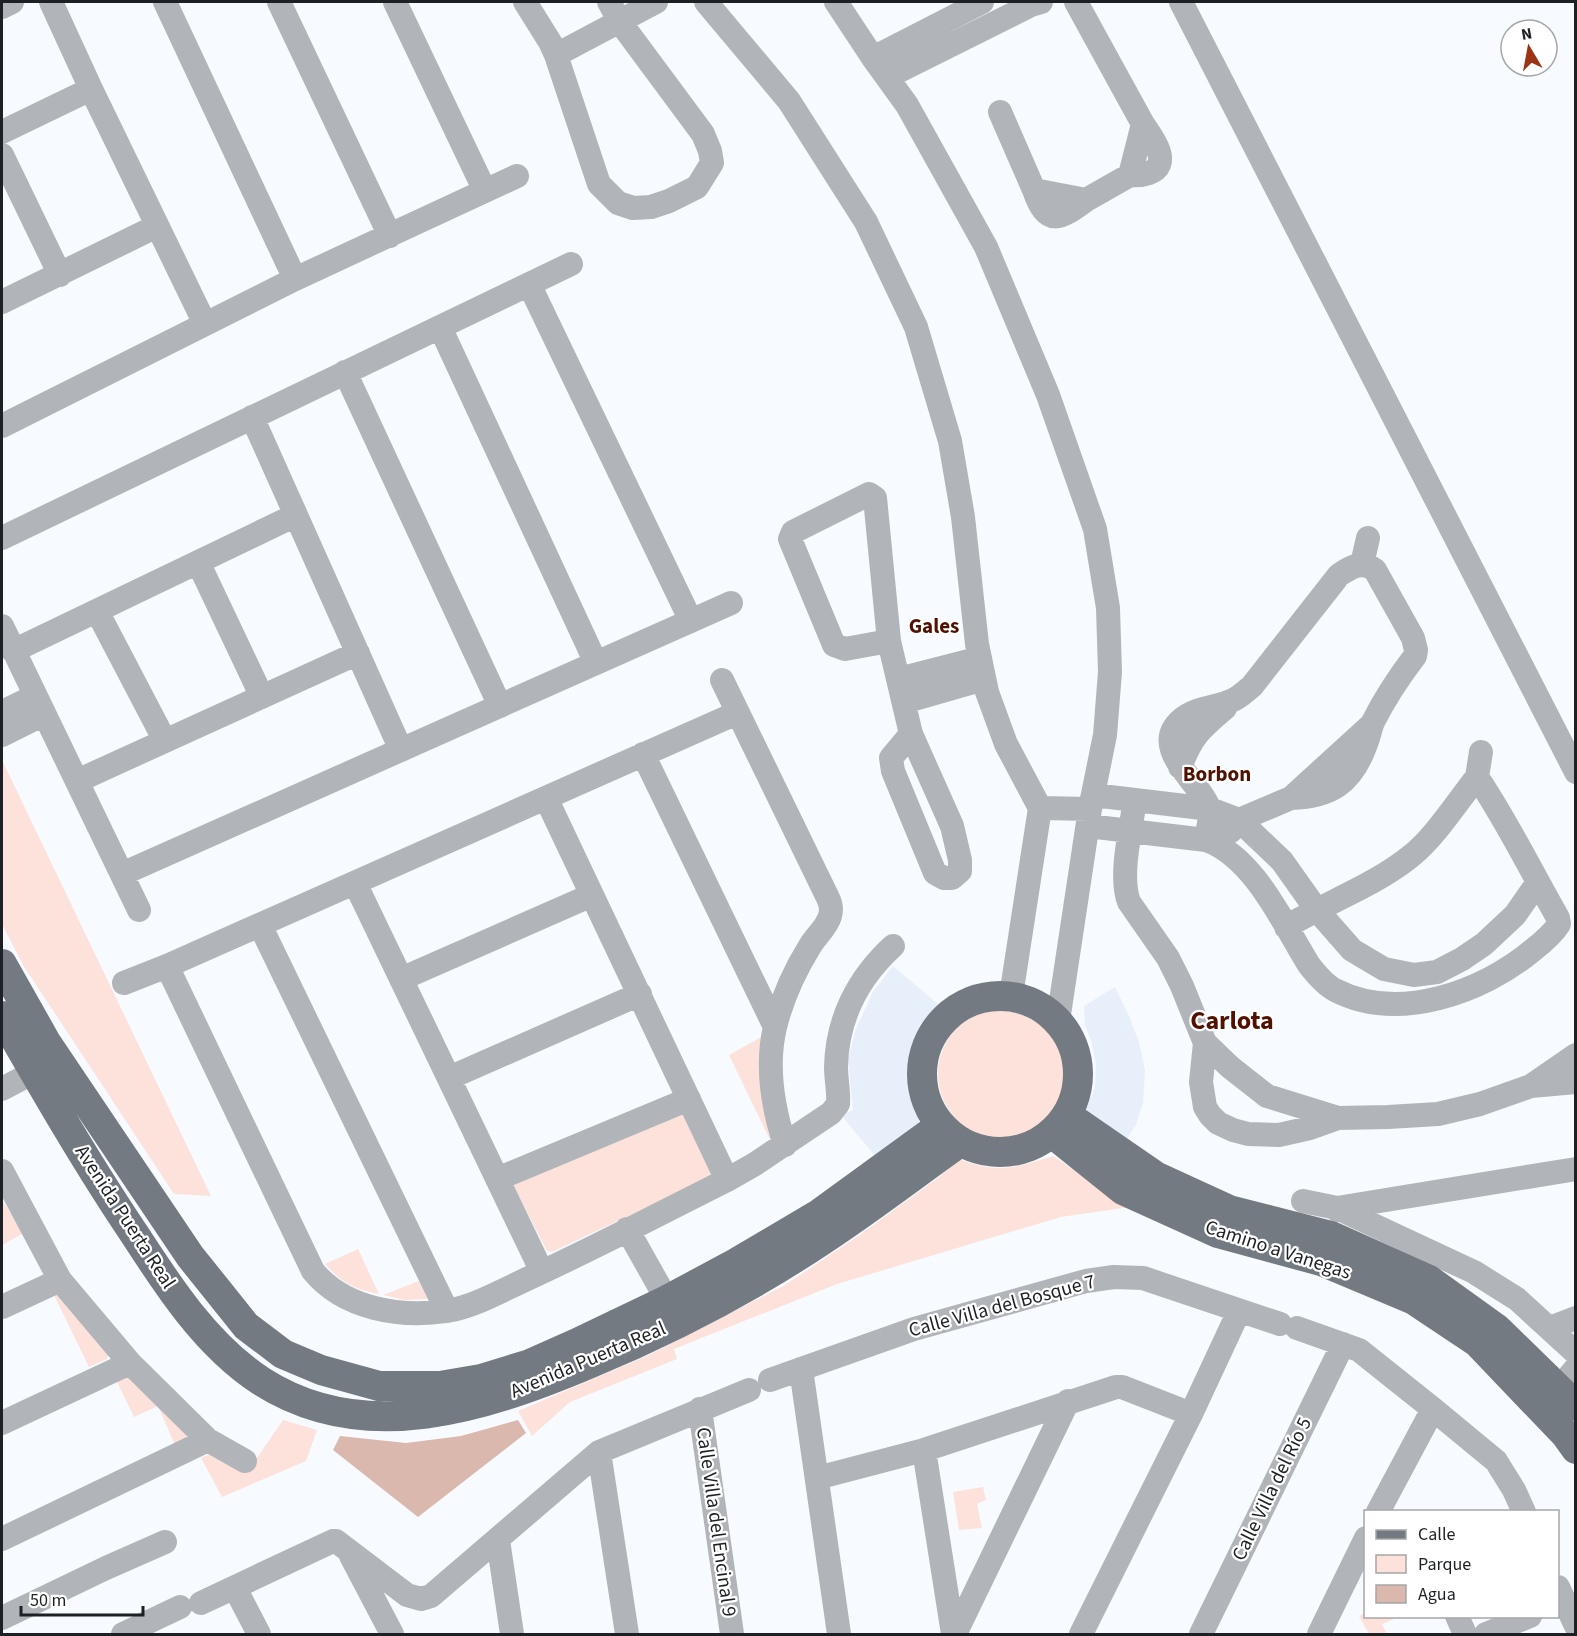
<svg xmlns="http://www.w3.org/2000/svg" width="1577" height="1636" font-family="'Source Sans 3',sans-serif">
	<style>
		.built { fill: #e7effa }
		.green { fill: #fce2da }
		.water { fill: #dab8ad }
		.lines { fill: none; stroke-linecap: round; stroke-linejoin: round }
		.minor { stroke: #b1b4b9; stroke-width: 24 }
		.major { stroke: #747a82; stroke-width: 30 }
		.labels { text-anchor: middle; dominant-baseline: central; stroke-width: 4.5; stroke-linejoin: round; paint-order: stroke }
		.street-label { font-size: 20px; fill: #1d2024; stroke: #fff }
		.neighbourhood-label { font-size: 21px; font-weight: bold; fill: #511000; stroke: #fff }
		.district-label { font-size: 26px; font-weight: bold; fill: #511000; stroke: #fff }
	</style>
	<rect width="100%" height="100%" fill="#f7fbff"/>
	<path class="built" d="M893,966l46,39 -18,18 -9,22 -4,22 3,24 7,22 1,12 -43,32 -35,-42 12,-5 -5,-50 8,-31 17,-37z
		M1115,987l14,29 10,26 6,29 -2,32 -7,22 -10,15 -41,-27 10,-25 1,-24 -5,-24 -6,-15 -1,-19z"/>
	<path class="green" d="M2,760l209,436 -37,-2 -151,-229 -21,-41z
		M938 1074a65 65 0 1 1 130 0a65 65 0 1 1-130 0Z
		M765,1035l-4,57 9,48 -41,-85z
		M680,1112l7,1 27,58 -3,6 -159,75 -5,-1 -33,-64 2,-5z
		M1053,1156l77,51 -69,10 -224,67 -163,65 3,10 -107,43 -38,34 -14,-25 131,-56 136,-70 76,-51 78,-57 20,-18c39,15 56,9 94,-3z
		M2,1200l22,33 -22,12z
		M358,1249l21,45c-25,-5 -37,-11 -54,-30z
		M419,1281l9,18 -23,1 -22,-5z
		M63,1294l46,58 -2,7 -18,8 -35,-72z
		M124,1376l8,1 54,54v8l-11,6 -17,-39 -24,11 -18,-37z
		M283,1420l34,10 -11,31 -84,36 -21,-39 9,-4 40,14z
		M983,1487l3,13 -9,4 5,24 -23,2 -6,-38z
		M1365,1613l1,3 27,1 1,2 -12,5 5,10h-18l-10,-18z"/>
	<path class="water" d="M518,1420l8,13 -108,84 -85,-67 7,-14 66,7 55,-7z"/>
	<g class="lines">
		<path class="minor" d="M51,2l40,87 114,235
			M165,2l130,277
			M279,2l111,234
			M395,2l90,189
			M525,2l25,40 6,13 43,129 19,19 15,5 18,-1 18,-6 28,-14 15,-24 -2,-12 -7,-17 -83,-112 -11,-20
			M706,2l83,99 77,121 50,105 34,114 13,76 14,127 10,48 19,52 34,64 -29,188
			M836,2l37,56 34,47 79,142 62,148 47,134 13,79 2,64 -5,63 -15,74 -32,212
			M1181,2l395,770
			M2,7l10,-5
			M556,55l100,-53
			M873,58l109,-56
			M887,77l144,-72 10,-3
			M1000,112l34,78 52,10 44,-25 13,-51 -67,-122
			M2,132l89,-43
			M2,155l58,120
			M1130,175c7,1 13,0 19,-2 24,-9 3,-36 -6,-49
			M1034,190c13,37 25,30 52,10
			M529,284l162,337
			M2,302l155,-76
			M440,327l156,336
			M345,372l155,334
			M252,417l149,333
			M2,426l293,-147 222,-103
			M2,538l569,-274
			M198,562l64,135
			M1362,564l6,-26
			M97,611l68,130
			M2,626l137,284
			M889,641l-44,8 -11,-4 -44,-106 3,-7 76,-38 6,4 14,143 9,38 13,55 41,92 8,34v11l-8,7h-8l-9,-5 -42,-102 -2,-13 20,-24
			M13,651l283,-136
			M898,679l82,-21
			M722,680l106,218c3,6 4,11 2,18 -3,11 -14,20 -20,30 -15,24 -28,53 -35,81 -9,38 -2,81 10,118
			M904,702l80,-23
			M2,712l33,-16
			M2,735l42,-21
			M643,754l132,273
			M1180,767c12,-31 20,-38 45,-59
			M1477,777l4,-25
			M77,781l281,-128
			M1093,795l117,14 29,11 43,41 34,48 36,41 32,19 30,6 23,-3 25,-13 22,-15 31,-29 23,-33
			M546,798l181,382
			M1135,800c-4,29 -16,76 -6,102l39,56 14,28 23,57 -4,39 4,25 5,8 8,8 15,7 15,4 31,1 31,-7 28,-10 50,-1 50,-3 42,-10 51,-18 45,-31
			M1040,808l50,1
			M1088,826l118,14c48,17 77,83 103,125 7,9 16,20 26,25 63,33 148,2 198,-40 9,-7 19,-15 26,-26l-1,-6c-27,-47 -51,-97 -81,-141 -19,24 -42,60 -66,79 -37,30 -84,46 -125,71
			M1231,831l8,-11 52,-22 80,-73
			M1206,840c1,-9 6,-24 3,-32 -9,-27 -60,-59 -28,-88 14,-13 36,-12 52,-20 7,-3 13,-9 19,-14l87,-111c12,-8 23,-15 36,-5l38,68 3,12 -1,6c-16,21 -30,42 -42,66 -3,7 -4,15 -7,22 -14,39 -35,53 -75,54
			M122,874l609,-271
			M355,883l187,389
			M260,925l187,386
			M167,966l146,305c31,38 87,47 134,40 28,-5 54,-20 80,-32 68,-31 134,-66 200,-99l28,-16 76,-51 7,-9c1,-12 -2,-25 -2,-37 1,-48 22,-89 57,-121
			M401,979l191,-84
			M124,983l43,-17 570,-253
			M1205,1043l25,24 37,29 71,22
			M449,1078l191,-84
			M1531,1086l45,-4
			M2,1089l32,-17
			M2,1171l58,109 70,83 78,77 37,21
			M497,1179l192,-80
			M1303,1201l34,7 137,64 43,27 59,54
			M1337,1210v-2l239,-39
			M627,1229l40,71
			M2,1307l58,-27
			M1297,1328l62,22 74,59 63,52 18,29 10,22
			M1550,1328l26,-10
			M801,1369l38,265
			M770,1380l144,-51 172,-48 28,-4 29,1 137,46
			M1556,1387l10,-7 10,-12
			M700,1409l32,225
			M2,1423l128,-60
			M924,1450l29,184
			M599,1452l28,182
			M817,1478l107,-28 192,-63h6l69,27
			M1378,1512l55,-103
			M2,1539l206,-99
			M498,1540l14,94
			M351,1556l41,78
			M1558,1587l18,39
			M235,1588l24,46
			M201,1603l132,-62h3l71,54 14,4 10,-3 168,-144 150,-62
			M1457,1616l8,18
			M2,1618l104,-50 59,-26
			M123,1634l57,-27
			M955,1634l113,-233
			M1081,1634l110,-220 48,-103
			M1201,1634l142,-290
			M1319,1634l47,-96
			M1486,1634l44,-18"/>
		<path class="major" d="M2,964l44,78 144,214 56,70 37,28 38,16 58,16h61l41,-7 49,-15 45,-20 92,-44 69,-37 83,-49 121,-88
			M922 1074a78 78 0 1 1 156 0a78 78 0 1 1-156 0Z
			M2,1016c42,73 84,146 131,216 35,54 73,113 128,149 104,67 226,26 330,-18 81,-34 160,-75 233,-124 47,-31 91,-65 136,-97
			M1067,1115l90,62 72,33 102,26 98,44 68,49 79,77
			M1052,1133l71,57 95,43 103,28 93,39 63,42 89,93 10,14"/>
	</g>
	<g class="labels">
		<g class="street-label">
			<text transform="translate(125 1217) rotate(57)">Avenida Puerta Real</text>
			<text transform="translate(1278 1250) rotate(18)">Camino a Vanegas</text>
			<text transform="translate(1002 1306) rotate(-15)">Calle Villa del Bosque 7</text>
			<text transform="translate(588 1360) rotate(-23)">Avenida Puerta Real</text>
			<text transform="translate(1272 1489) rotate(-64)">Calle Villa del Río 5</text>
			<text transform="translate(716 1522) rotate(82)">Calle Villa del Encinal 9</text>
		</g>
		<g class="neighbourhood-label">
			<text x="934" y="626">Gales</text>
			<text x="1217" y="774">Borbon</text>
		</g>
		<g class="district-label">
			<text x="1232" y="1020">Carlota</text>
		</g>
	</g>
	<rect width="1577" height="1636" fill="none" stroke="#1d2024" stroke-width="6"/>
	<rect x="1364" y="1510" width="195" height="108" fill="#ffffff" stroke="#a5a6a7" stroke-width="1.5"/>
	<rect x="1376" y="1530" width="30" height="9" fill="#747a82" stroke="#a5a6a7" stroke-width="1.5"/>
	<text x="1418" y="1540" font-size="18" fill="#1d2024">Calle</text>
	<rect x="1376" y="1555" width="30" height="18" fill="#fce2da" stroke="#a5a6a7" stroke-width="1.5"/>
	<text x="1418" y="1570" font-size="18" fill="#1d2024">Parque</text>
	<rect x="1376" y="1585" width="30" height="18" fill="#dab8ad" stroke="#a5a6a7" stroke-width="1.5"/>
	<text x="1418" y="1600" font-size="18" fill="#1d2024">Agua</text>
	<g transform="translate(1529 48) rotate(350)"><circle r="28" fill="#ffffff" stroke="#a5a6a7" stroke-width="1.5"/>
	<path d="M0-4.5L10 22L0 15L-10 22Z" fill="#9b3413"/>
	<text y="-9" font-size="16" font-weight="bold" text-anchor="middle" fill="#1d2024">N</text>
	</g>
	<path d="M21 1606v9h122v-9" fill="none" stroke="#1d2024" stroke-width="3"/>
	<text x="30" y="1606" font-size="18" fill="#1d2024" stroke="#ffffff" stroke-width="4.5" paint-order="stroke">50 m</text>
</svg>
